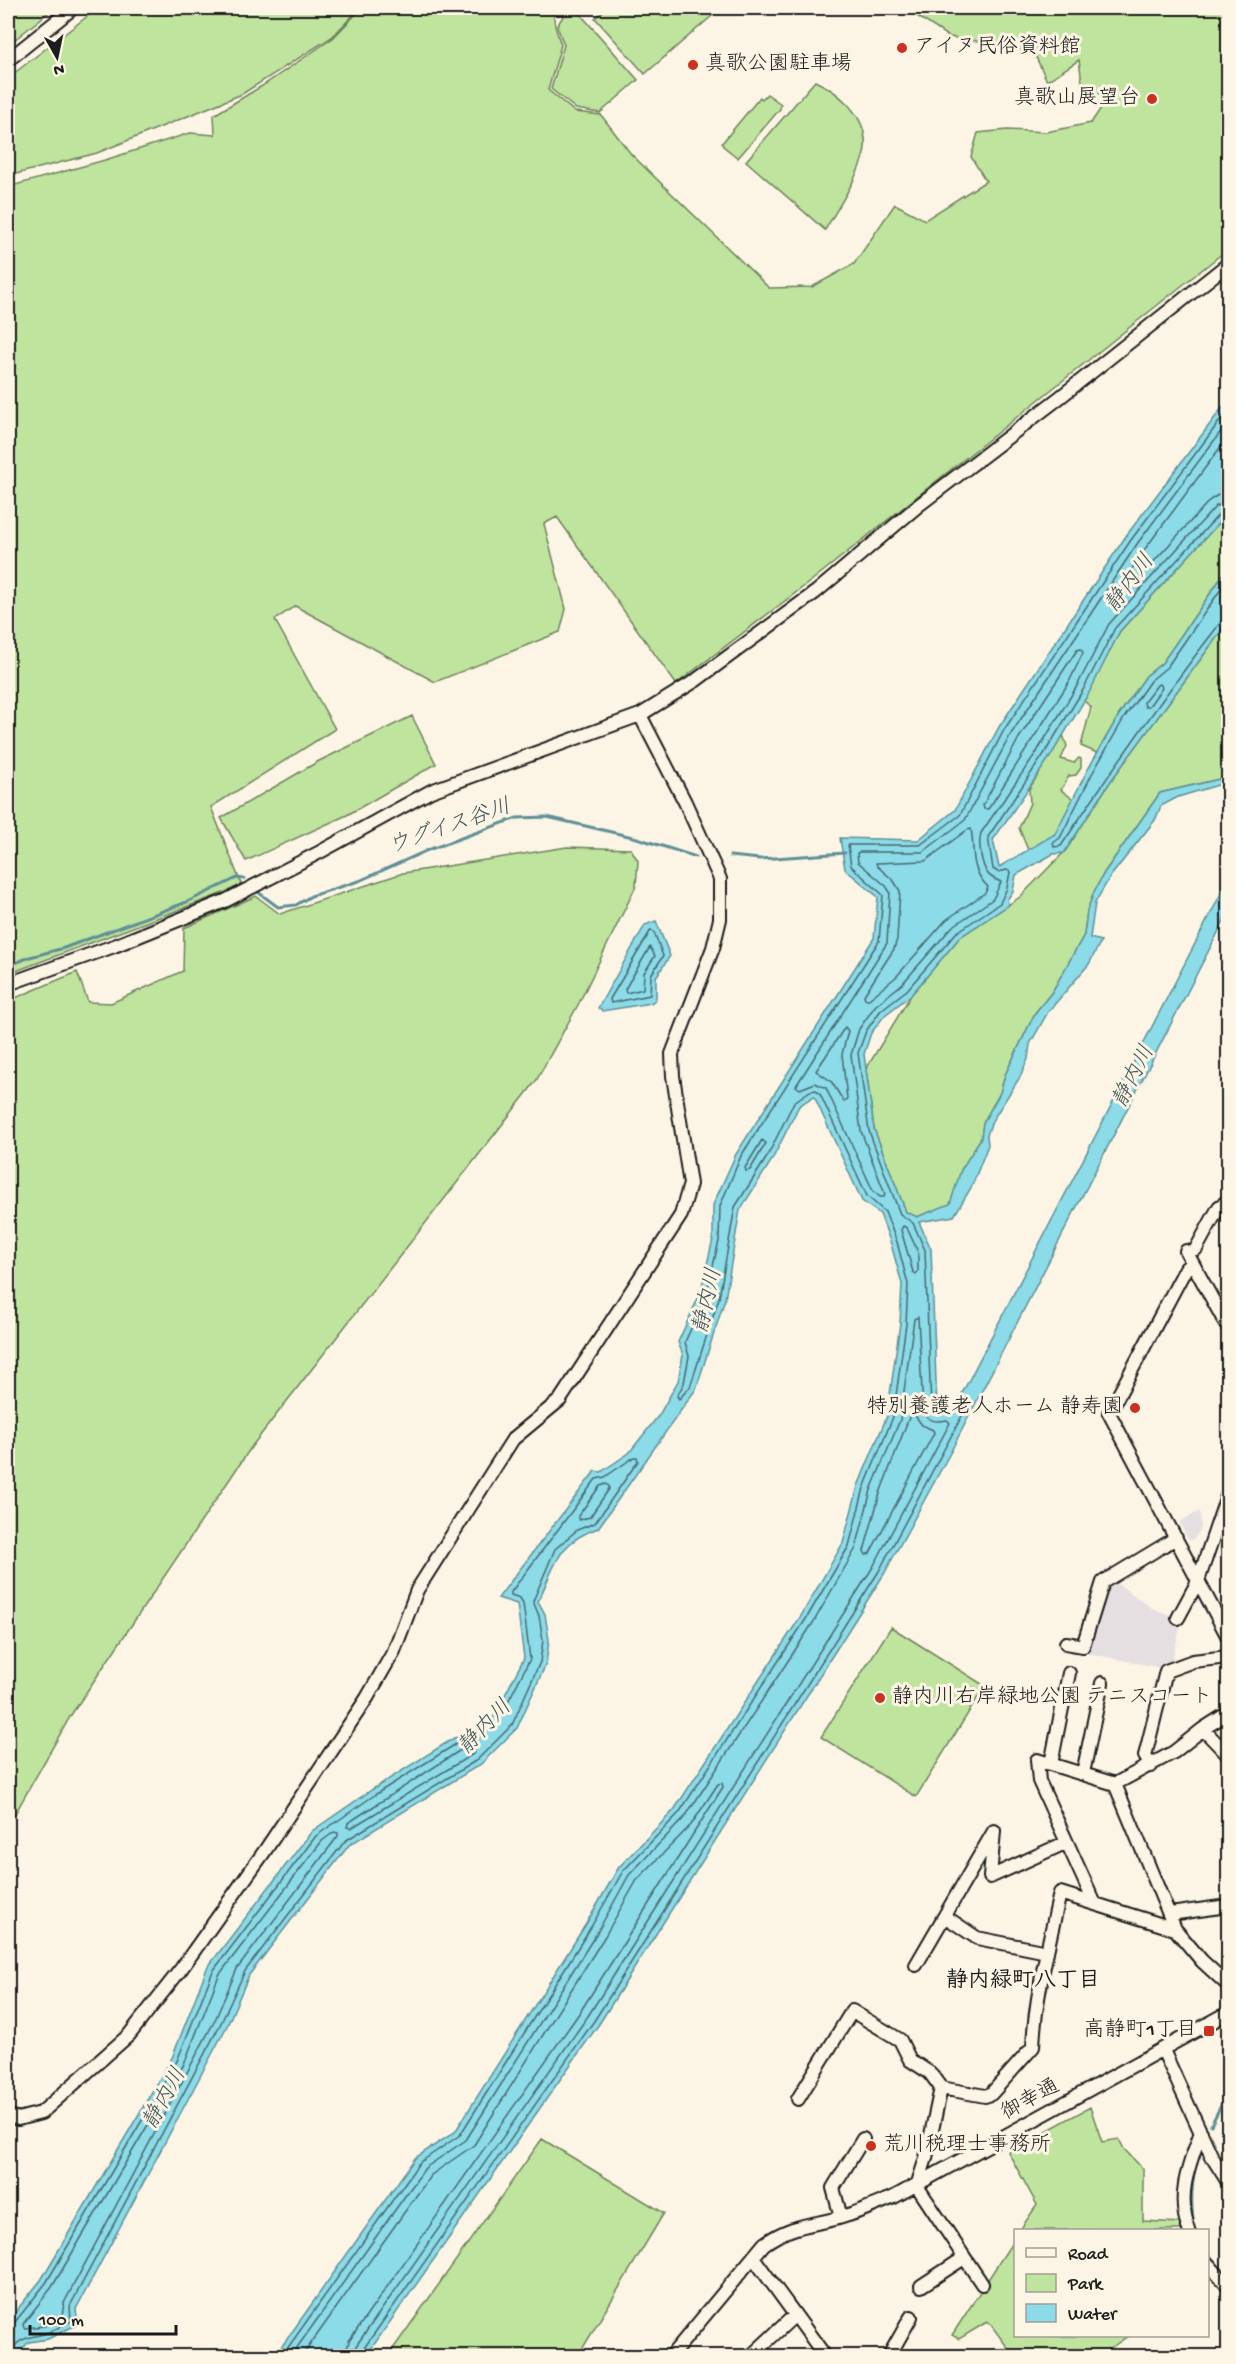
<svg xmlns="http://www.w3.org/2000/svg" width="1236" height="2364" font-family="'Gochi Hand','Klee One',sans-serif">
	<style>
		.built { fill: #e5dfe2 }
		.green { fill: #bfe49e; stroke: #6e805d; stroke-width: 1.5 }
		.water { fill: #8bdbe8; stroke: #5f8f96; stroke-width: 1.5 }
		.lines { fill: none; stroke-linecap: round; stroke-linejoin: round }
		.shore { stroke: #48686e; stroke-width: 1.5 }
		.stream { stroke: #5f8f96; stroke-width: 3 }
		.minor-casing { stroke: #1c1c1c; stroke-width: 16 }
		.minor { stroke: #fcf5e5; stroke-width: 12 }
		.poi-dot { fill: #c8321e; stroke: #fcf5e5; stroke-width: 2 }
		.labels { text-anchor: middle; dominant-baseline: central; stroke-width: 6; stroke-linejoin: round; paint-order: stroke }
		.poi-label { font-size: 21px; fill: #1c1c1c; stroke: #fcf5e5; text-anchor: start }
		.street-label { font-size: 21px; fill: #1c1c1c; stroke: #fcf5e5 }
		.water-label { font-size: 22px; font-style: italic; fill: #3d5559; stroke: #fcf5e5 }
		.neighbourhood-label { font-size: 22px; font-weight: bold; fill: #1c1c1c; stroke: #fcf5e5 }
	</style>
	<rect width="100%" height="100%" fill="#fcf5e5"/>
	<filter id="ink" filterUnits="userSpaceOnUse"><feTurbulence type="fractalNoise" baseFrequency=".0167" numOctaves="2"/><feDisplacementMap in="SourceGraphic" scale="12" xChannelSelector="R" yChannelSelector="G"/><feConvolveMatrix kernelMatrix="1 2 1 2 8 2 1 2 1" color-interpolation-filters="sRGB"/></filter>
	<g filter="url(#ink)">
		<path class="built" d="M1200,1511l1,17 -6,10 -6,3 -10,-19z
			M1118,1584l34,24 30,12 -11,44 -14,3 -71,-14 17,-64z"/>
		<path class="green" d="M8,8h46l-46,37z
			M98,8h262l-28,29 -90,57 -145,59 -89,23v-98z
			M362,8h191l2,18 6,19 -13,45 27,22 26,3 30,39 138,134 43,-1 42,-23 41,-60 30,16 61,-39 -15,-24 7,-24 29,-3 39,2 45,-9 18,-27 -26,-6 -4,-30 -32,21 -13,-28 -35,-9 -50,-7 -37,-24 -4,-5h320v241l-417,332 -135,103 -119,-167 -13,7 22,85 -6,23 -125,50 -140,-76 -20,14 60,109 -124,78 31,79 -234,88v-787l97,-27 85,-27 25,2 -1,-20 48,-29 71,-48z
			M568,8h7l63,72 -38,33 -24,-4 -25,-20 13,-44 -7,-19z
			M607,8h114l-76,66 -50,-56z
			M815,81c24,11 53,36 50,66 -1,21 -29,64 -40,83l-79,-69z
			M767,94l14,10 -1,5 -42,49 -15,-12 -1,-3 38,-46 2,2z
			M1228,513v55l-66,95 -16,13 -27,39 -22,38 -16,-7 10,-39 -7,-6 36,-70z
			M1228,622v155l-68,16 -56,80 -10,19 -7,19 -3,24 -32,57 -17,21 -30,62 -5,18 -17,30 -2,15 -20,32 -10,34 -34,13 -11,-5 -32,-83 -8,-60 45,-74 49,-58 60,-40 46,-47 44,-68z
			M412,716l24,48 -89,51 -101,46 -25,-43 98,-57z
			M1063,735l4,11 -6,13 13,4 5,-5 2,1v9l-5,7 -7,1 -8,14 12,9 -18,36 -27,15 -9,-22 11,-25 -1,-14z
			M567,847l64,2 7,12 -2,25 -57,117 -43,78 -284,365 -181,269 -59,104 -4,14v-832l69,-29 11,30 23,1 72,-32 1,-43 72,-32 24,18 123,-41z
			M891,1627l94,59 -69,111 -95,-60z
			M1090,2107l12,35 17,-3 5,10 19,20v52l38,2 2,7h-163l17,-25 -29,-53z
			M542,2139l122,74 -86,143h-190z
			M1015,2238l1,98h112l-29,20h-85l-23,-31 -4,-3 -28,17 -7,-4z"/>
		<path class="water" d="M1228,400v113l-108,118 -31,62 -39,64 -57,83 6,27 56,-33 32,-63 32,-56 27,-39 16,-13 66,-95v54l-118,160 -44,68 -2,3 -11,1 -37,21 -3,16 -6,9 2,5 -49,32 -49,58 -26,20 -14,18 -7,21 10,75 32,83 11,5 33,-13 11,-34 20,-32 2,-15 17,-30 5,-18 30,-62 17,-21 32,-57 3,-24 7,-19 10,-19 56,-80 68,-16v13l-10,-5 -40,12 -17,9 -6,14 -45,57 -15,26 -5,35 11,3 -12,23 -41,48 -18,32 -2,15 -8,18 -28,44 -5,14 1,10 -16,41 -18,30 -35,6 12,27 6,159 20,-5 271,-523v33l-279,542 -65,119 -285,450 -233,332h-91l140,-198 40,-26 131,-208 33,-57 55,-57 127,-194 42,-73 15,-57 29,-70 13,-93 2,-39 -11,-40 -11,-30 -18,-13 -48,-105 -15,10 -27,54 -32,50 -15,89 -29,90 -98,139c-42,15 -42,37 -60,73l7,13 4,26 -3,24 -29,64 -36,36 -132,81 -100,130 -22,51 -151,283 2,15 -30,15 -19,3 -14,14h-7v-35l33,-41 131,-222 35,-90 105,-137 61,-42 81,-51 21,-5 18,-15 31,-60 -7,-54 -19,-6 97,-127 6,1 28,-19 30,-38 19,-34 5,-26 -5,-13 22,-48 13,-55v-34l23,-51 138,-216 4,-41 -33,-28 -5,-31 78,2 37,-30 44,-83 127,-191z
			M656,921l14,35 -14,21v22l-5,4 -49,8 -4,-3 47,-83z"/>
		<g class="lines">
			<path class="shore" d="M1228,422l-91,122 -126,190 -46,86 -42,32h-63l-3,1 1,9 28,24 4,6 -3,51 -91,143 4,3 15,-6 11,5 47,103 7,6h4l1,-3 -24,-63 -10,-76 8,-26 16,-23 27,-22 50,-57 41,-28 8,-17c-4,-2 -10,-4 -13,-8 -7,-9 -10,-31 -7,-41l57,-83 39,-64 32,-62 107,-118 12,-4
				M1228,437l-83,112 -33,50v3l4,1 94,-103 8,-5 10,-2
				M1228,579l-61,88 -17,14 -26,37 -32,56 -32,64 -7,5 1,4 7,-1c51,-77 104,-152 160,-224l7,-2
				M1077,650l4,-1 2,4 -14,29 -76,120 -5,7h-4l-1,-4 36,-67z
				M1158,684l3,1 1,3 -13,18 -4,1 -1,-5z
				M971,829c4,22 -2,39 17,58l-3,6 -39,27 -50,57 -27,22h-4l-1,-4 30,-46 3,-10 3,-48 -6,-10 -17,-15 -1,-3 49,-2 42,-31z
				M651,930l3,2 9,24 -12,19 -1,20 -39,8 -1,-4z
				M650,947l5,9 -11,17 -1,16 -17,4 -1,-4z
				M845,1027l3,4 -6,23 5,45 -3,3 -13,-21 -15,-10z
				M762,1140l4,3 -16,27 -4,1 -1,-3z
				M903,1226l4,2 11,24v19l-2,3 -3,-2 -12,-42z
				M913,1413l9,12 11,5 1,3 -64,120 -4,2 -2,-4 16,-58 30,-78z
				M606,1484l3,2v3l-19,28 -11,3 -1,-4 22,-30z
				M471,1748l4,2 -2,4 -122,74 -4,-1 1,-4 111,-72z
				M334,1832l4,1v3l-101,133 -22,51 -151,283 -2,13 -18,10 -20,2 -1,-4 29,-37 132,-223 35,-89 103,-134z
				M8,2324l7,-2 31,-39 131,-222 36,-90 103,-135 60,-42 80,-50 22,-6 20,-17 32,-62 -7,-56 -3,-5 -9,-3v-3l85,-113 9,-2 29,-20h3l1,4 -43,62 -18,7 -22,19 -22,52 6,15 4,24 -3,22 -28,63 -35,35 -132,81 -100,130 -24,52 -151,283 1,15c-8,4 -18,10 -27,13 -14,3 -30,4 -33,22
				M282,2356l137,-193 41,-28 131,-208 32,-56 56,-58 127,-194 43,-73 15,-58 29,-71 13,-93 2,-40 -11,-42 -12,-30 -18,-16 -47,-102 -4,-4 -6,1 -16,11 -27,55 -32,50 -16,91 -29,89 -11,12 -2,-3 7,-13 5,-27 -4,-14 21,-47 13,-54 1,-35 21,-50 138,-215 4,-46 -32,-29 -3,-21h72l40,-30 44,-85 127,-190 97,-130
				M291,2356l134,-188 41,-28 132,-209 31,-56 56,-58 128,-194 43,-75 15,-58 29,-70 14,-101 4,-2 5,94c5,11 13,11 24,9l3,3 -77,144 -285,449 -232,330 -2,10
				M302,2356l129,-181 43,-30 131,-209 32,-56 54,-55 27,-41 4,-1 1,4 -143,225 -231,329 -4,15
				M361,2356l1,-5 232,-330 285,-450 85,-159 -3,-5 -24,7 -6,-6 -6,-158 -12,-27 -13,-9 -31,-83 -11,-78 8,-22 15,-21 26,-20 49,-57 44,-30 7,-15 3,-16 -3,-2 -9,2 -5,-3 -5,-32 56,-83 39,-64 32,-62 107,-117 6,-2"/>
			<path class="stream" d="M730,856l30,3 85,-6
				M258,892l20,15 18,-2 15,-9 48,-15 69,-31 89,-32 30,-1 90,21 59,19
				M8,966l22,-9 34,-9 123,-46 50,-24 7,1
				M1211,2125l17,-33
				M1195,2167c-4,22 -5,42 0,63
				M1208,2252l7,11"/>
			<defs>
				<path id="minor" d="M8,60l65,-52
					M8,984l106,-38 111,-45 95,-49 111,-61 209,-76 55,-34 121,-89 103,-87 140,-107 169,-134
					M1196,1249l23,-42 9,-6
					M1186,1251l42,77
					M1186,1268l-77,145 119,224
					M1178,1618l20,-37 30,-88
					M1066,1643l17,3 20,-64 73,-44
					M1203,1729l25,26
					M1051,1764l18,-91
					M1151,1766l-6,-10 21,-85 27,-10 35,-4
					M1083,1773l19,-90
					M1115,1784l60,145 27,32 26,24
					M1095,1904l-56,-123 -2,-21 78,24 59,-32 29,-23 25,-16
					M1170,1914l58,-8
					M946,1917l31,21 70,14
					M916,1965l78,-134 -4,46 75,-34
					M1163,2050l49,107 16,25
					M798,2099l54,-88 48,29 10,20 20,13 11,15 44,8 6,-2 42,-47c2,-51 16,-103 27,-154l115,36
					M8,2115l10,4 23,-6 88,-78 52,-66 83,-117 103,-154 27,-47 23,-61 96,-151 47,-39 121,-185 9,-31 -17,-108 -1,-22 41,-106 7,-29v-40l-35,-77 -45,-87
					M917,2186l65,98
					M917,2186l9,-28 15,-70
					M841,2217l-8,-29 30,-49
					M1189,2230c-13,-35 0,-65 12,-98
					M753,2257l72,99
					M1208,2264l20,22
					M921,2286l43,-28
					M671,2356l93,-112c28,-20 47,-18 78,-27 18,-5 35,-13 52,-20l334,-184
					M751,2356l44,-41
					M889,2356l22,-39"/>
			</defs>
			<use href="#minor" class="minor-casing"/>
			<use href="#minor" class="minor"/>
		</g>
	</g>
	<g class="poi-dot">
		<circle cx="902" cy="48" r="6"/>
		<circle cx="693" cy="65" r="6"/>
		<circle cx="1152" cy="99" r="6"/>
		<circle cx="1135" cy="1408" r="6"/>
		<circle cx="880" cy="1698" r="6"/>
		<rect x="1203" y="2025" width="12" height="12" rx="3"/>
		<circle cx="871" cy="2146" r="6"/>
	</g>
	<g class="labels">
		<g class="poi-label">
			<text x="914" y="48">アイヌ民俗資料館</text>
			<text x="705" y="65">真歌公園駐車場</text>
			<text x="1140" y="99" text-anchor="end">真歌山展望台</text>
			<text x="1123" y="1408" text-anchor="end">特別養護老人ホーム 静寿園</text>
			<text x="892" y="1698">静内川右岸緑地公園 テニスコート</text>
			<text x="1197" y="2031" text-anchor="end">高静町1丁目</text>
			<text x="883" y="2146">荒川税理士事務所</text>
		</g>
		<g class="street-label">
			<text transform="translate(1031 2101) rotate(-29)">御幸通</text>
		</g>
		<g class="water-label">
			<text transform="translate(1131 584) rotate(-53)">静内川</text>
			<text transform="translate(450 828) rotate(-19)">ウグイス谷川</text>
			<text transform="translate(1135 1077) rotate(-63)">静内川</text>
			<text transform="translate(709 1301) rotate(-77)">静内川</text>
			<text transform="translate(486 1728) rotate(-46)">静内川</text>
			<text transform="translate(166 2099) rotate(-61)">静内川</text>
		</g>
		<g class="neighbourhood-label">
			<text x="1023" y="1982">静内緑町八丁目</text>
		</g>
	</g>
	<rect width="1236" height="2364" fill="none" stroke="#fcf5e5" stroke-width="30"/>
	<rect x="15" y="15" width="1206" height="2334" fill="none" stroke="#1c1c1c" stroke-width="2" filter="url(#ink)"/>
	<rect x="1014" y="2229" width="195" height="108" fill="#fcf5e5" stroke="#a29e95" stroke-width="1.5"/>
	<rect x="1026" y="2248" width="30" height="9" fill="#fcf5e5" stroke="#a29e95" stroke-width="1.5"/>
	<text x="1068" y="2259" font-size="18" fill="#1c1c1c">Road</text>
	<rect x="1026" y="2274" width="30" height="18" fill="#bfe49e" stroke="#a29e95" stroke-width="1.5"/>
	<text x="1068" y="2289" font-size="18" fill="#1c1c1c">Park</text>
	<rect x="1026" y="2304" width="30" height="18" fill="#8bdbe8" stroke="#a29e95" stroke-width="1.5"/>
	<text x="1068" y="2319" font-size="18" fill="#1c1c1c">Water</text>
	<g transform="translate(57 57) rotate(171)" stroke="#fcf5e5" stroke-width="4.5" paint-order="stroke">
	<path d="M0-4.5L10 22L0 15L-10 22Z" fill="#1c1c1c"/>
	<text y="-9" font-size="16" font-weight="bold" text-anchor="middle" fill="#1c1c1c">N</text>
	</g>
	<path d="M30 2325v9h146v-9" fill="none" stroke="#1c1c1c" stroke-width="3"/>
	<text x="39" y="2325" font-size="18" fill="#1c1c1c" stroke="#fcf5e5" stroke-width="4.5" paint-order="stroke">100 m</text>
</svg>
